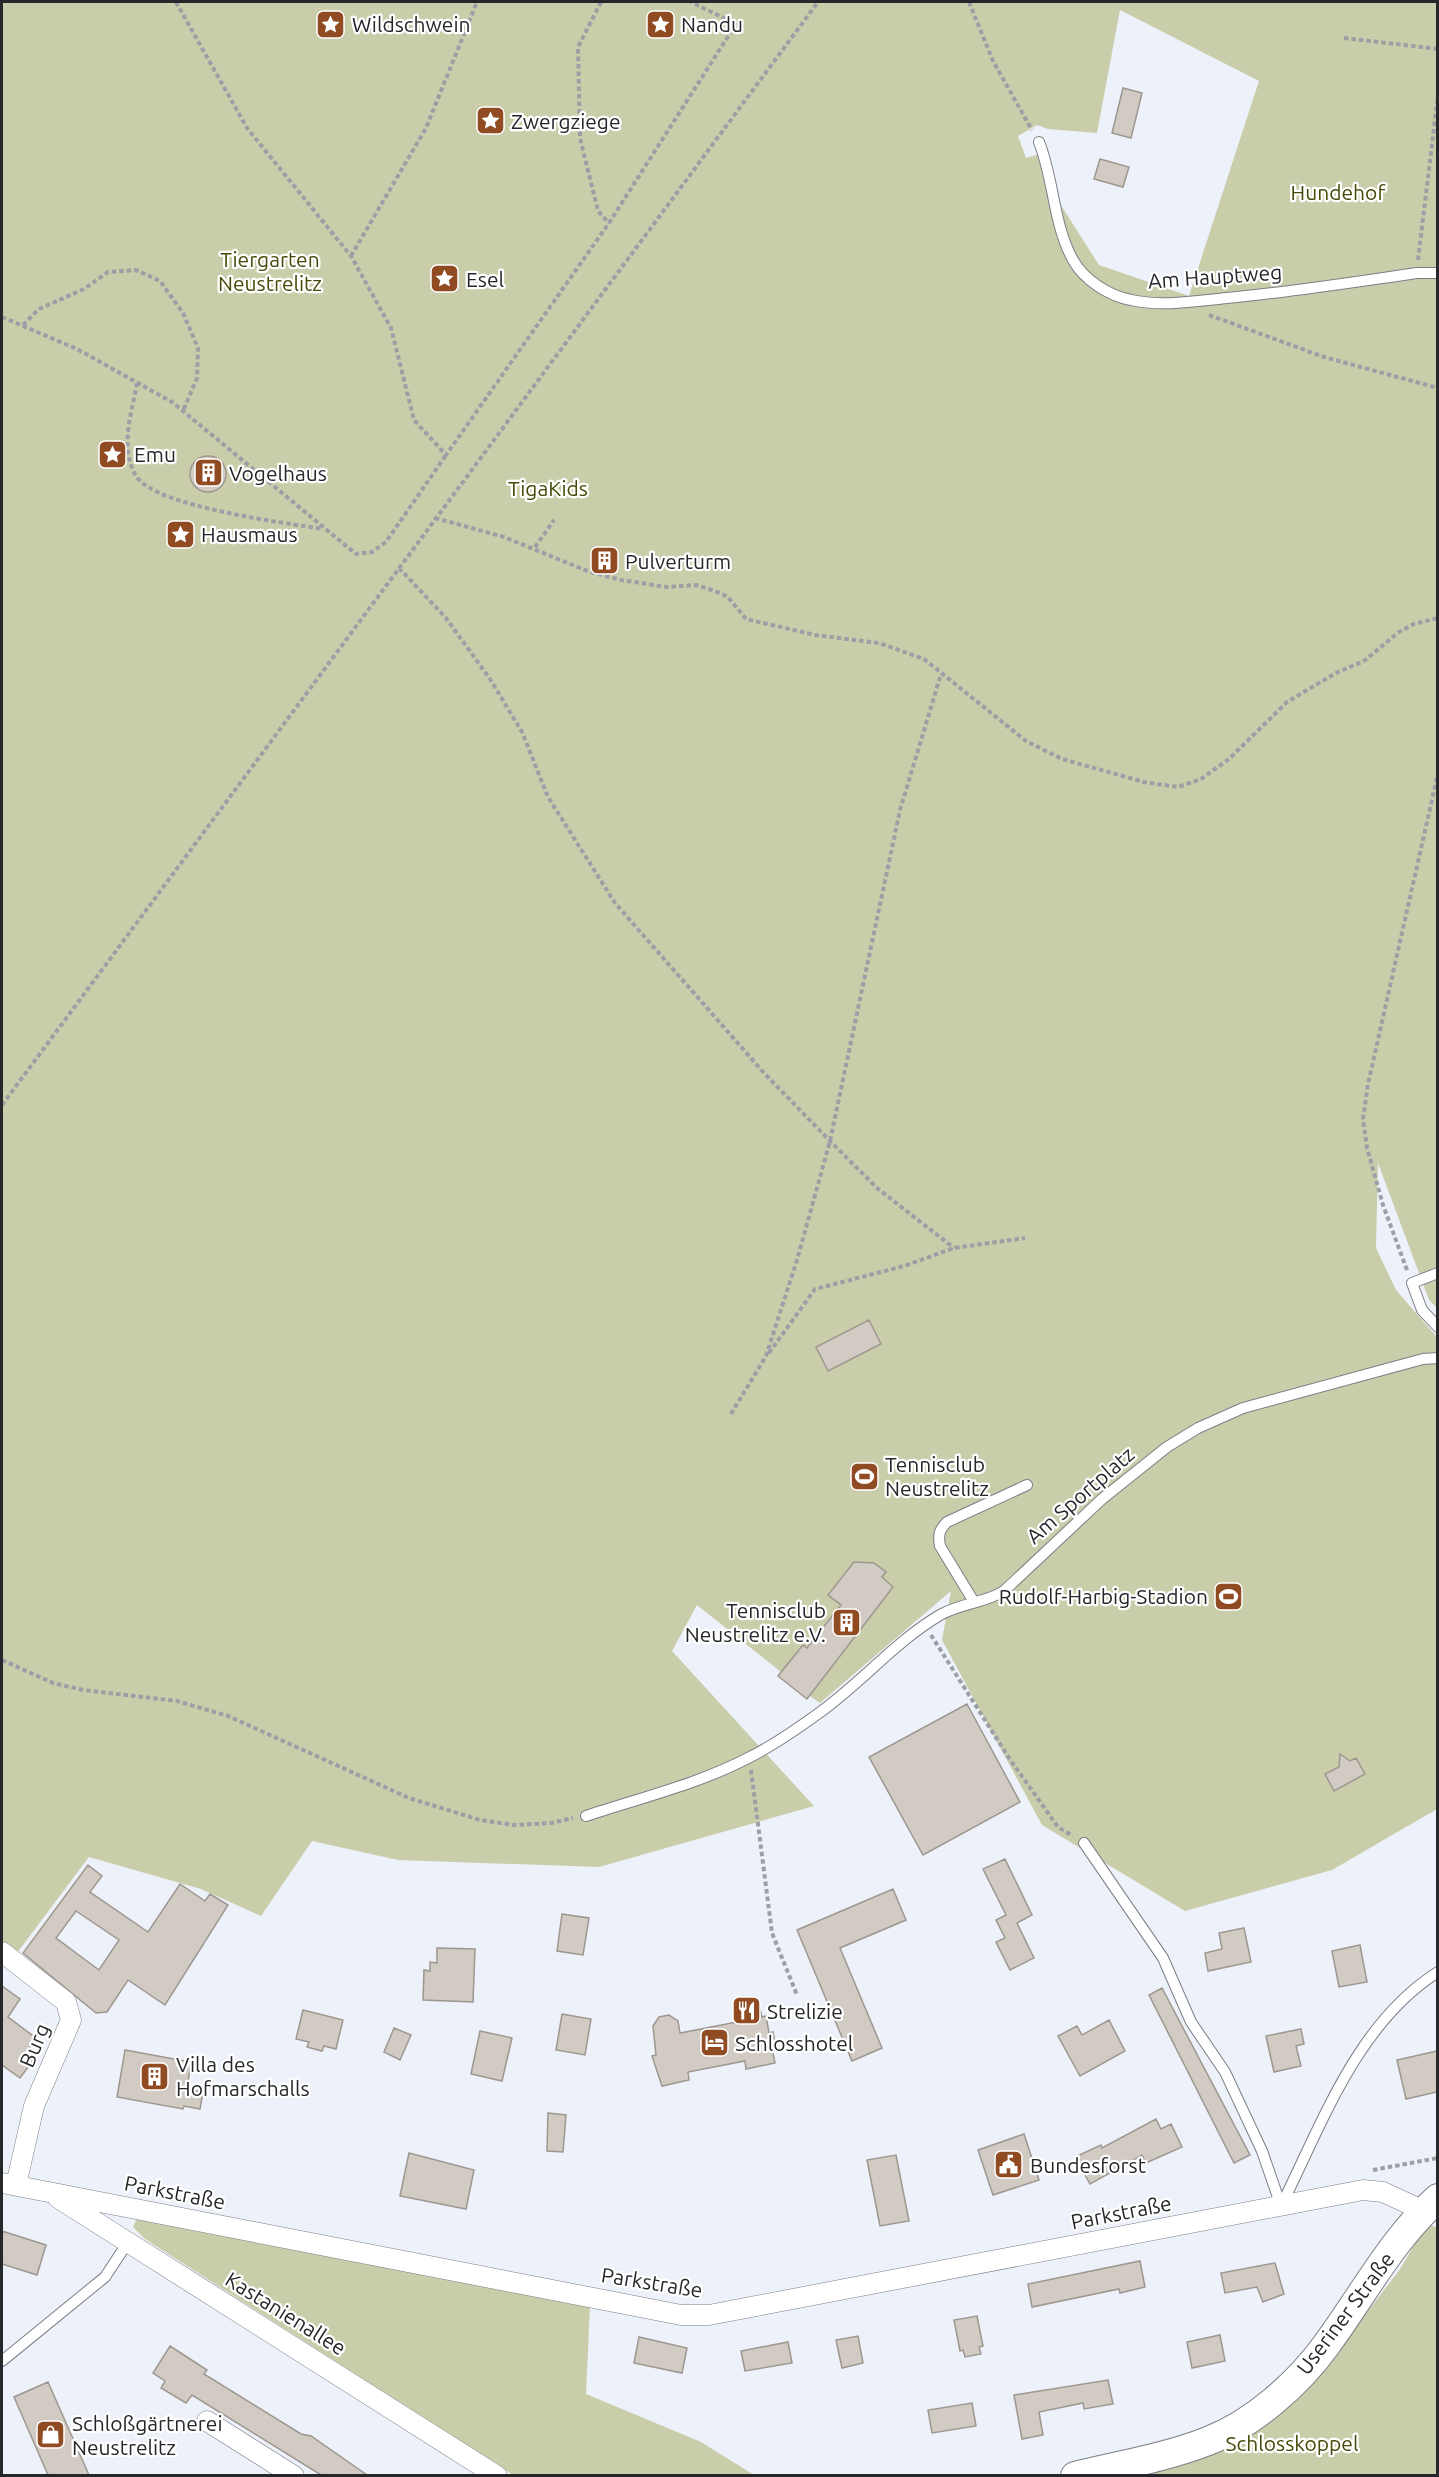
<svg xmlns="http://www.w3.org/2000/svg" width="1439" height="2477" font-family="Ubuntu,sans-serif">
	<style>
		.green { fill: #cacdaa; fill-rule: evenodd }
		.building { fill: #d1cbc4; stroke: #9d9790; stroke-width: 1.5; fill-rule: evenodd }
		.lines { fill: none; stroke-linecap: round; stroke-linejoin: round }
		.lane-casing { stroke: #7b7e85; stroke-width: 12 }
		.street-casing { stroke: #7b7e85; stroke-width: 21 }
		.secondary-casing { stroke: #7b7e85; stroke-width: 30 }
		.path { stroke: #9c9fa5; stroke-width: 4; stroke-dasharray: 4.5 3; stroke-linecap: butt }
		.lane { stroke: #fff; stroke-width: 10 }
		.street { stroke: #fff; stroke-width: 20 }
		.secondary { stroke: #fff; stroke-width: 28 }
		.labels { text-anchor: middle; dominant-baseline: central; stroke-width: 4.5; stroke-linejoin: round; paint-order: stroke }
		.poi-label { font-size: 21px; fill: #26272a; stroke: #fff; text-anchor: start }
		.park-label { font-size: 21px; fill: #474a09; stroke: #fff }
		.street-label { font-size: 21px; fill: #26272a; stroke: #fff }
	</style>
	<rect width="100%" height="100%" fill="#edf1f9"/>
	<path class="green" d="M2,2h1435v1306l-8,-8 -51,-137 -2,85 20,42 41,47v472l-105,61 -147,41 -143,-86 -100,-185 9,-49 -131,112 -10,-7 -3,3 -29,-23 3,-4 -84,-67 -25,46 142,155 -215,61 -201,-7 -86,-19 -51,75 -60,-27 -112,-32 -72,96 -15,-10zM1120,10l139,71 -70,215 -90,-31 -44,-69 -15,-42 -14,4 -8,-22 19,-11 11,4 49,4z
		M141,2219l449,87 -4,88 115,48 53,33h-241l-368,-236 -12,-12 3,-7z
		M1431,2225l6,3v247l-308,1 205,-120 66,-87 18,-30z"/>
	<path class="building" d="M1123,88l19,5 -11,45 -19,-5z
		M1100,159l29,8 -6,20 -29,-8z
		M190 474a18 18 0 1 1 36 0a18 18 0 1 1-36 0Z
		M869,1320l12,24 -53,27 -12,-24z
		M854,1562l20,1 12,9 -4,5 11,10 -86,112 -29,-23 25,-31 4,3 34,-43 -13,-10z
		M967,1704l53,98 -97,53 -54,-98z
		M1340,1754l10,7 6,-3 9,16 -31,17 -9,-17 14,-7z
		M1005,1859l27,56 -15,8 17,35 -24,12 -14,-28 9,-4 -9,-18 10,-5 -23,-46z
		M88,1865l14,11 -12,16 58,40 32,-48 25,17 5,-7 18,11 -63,100 -37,-25 -21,32 -11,1 -73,-60zM76,1911l43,29 -20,30 -43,-32z
		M893,1889l13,31 -66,28 42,100 -30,13 -55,-131z
		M562,1914l27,4 -6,37 -26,-4z
		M1244,1928l7,34 -43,9 -3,-18 17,-4 -3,-16z
		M1360,1945l7,37 -28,5 -7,-36z
		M437,1948l38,1 -2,53 -50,-2 1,-30 6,1v-9l7,1z
		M2,1986l18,13 -12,18 28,21 -7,10 8,7 -17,23 -18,-13z
		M1162,1988l88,167 -16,8 -85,-168z
		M750,1999l9,6 3,12 4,-1 3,17 4,-1 3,15 -4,1 3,15 -29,6 -1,-8 -57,11 1,8 -27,6 -10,-30 4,-1 -3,-29 6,-9 10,-2 9,6 2,12 57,-11 -2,-12 6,-9z
		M303,2010l40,10 -7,29 -12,-3 -2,5 -15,-4 2,-5 -13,-3z
		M562,2014l29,5 -6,36 -29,-5z
		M1109,2020l16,31 -45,25 -22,-40 19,-10 5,9z
		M394,2028l17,7 -11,25 -16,-8z
		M1301,2029l3,15 -8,2 5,20 -27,6 -8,-36z
		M480,2031l32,7 -10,43 -31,-7z
		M125,2050l66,12 -4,27 16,3 -3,17 -16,-3 -1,3 -66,-12z
		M1437,2051v41l-31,7 -9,-39z
		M548,2113l18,2 -3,37 -16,-1z
		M1156,2119l5,10 10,-5 11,23 -36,16 -4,-8 -52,29 -15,-27 26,-12 1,3z
		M1024,2134l15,46 -46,15 -15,-45z
		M409,2153l65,17 -8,39 -66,-13z
		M896,2155l13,66 -29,5 -13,-66z
		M2,2231l44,14 -9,30 -35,-11z
		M1140,2261l5,26 -25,6 -1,-4 -87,18 -4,-23z
		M1275,2263l9,31 -21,8 -6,-15 -32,6 -4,-20z
		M977,2316l6,30 -4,1 2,7 -16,3 -2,-7 -3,1 -6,-31z
		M1220,2335l5,26 -33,7 -5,-26z
		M858,2336l5,27 -21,5 -6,-28z
		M639,2337l48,11 -5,25 -48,-10z
		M788,2342l4,21 -47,8 -4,-20z
		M170,2346l37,24 -3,4 97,60 10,2 56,39h-46l-129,-80 -6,8 -25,-15 4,-7 -12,-8z
		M1108,2380l5,24 -29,5 -1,-6 -44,9 4,23 -21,4 -8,-44z
		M48,2382l41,93h-41l-34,-78z
		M972,2403l4,23 -44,7 -4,-23z"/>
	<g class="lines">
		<defs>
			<path id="lane" d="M1039,142c15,37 14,82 34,118 11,20 36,36 58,40 31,7 65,1 96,-2 64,-6 127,-16 190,-25h21
				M1438,1273l-26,10 10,27 16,17
				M974,1602l-34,-56c-2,-11 -1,-16 7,-24l80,-37
				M586,1816c54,-18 113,-32 164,-59 24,-12 47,-28 69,-44 42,-30 77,-72 121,-98 21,-12 45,-12 64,-24l98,-92 65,-52 31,-19 45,-20 180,-49 15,-1
				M1084,1843l79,115 28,64 34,50 37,79 19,55
				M1281,2206c41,-82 76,-183 157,-234
				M2,2361l103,-84 23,-35"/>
			<path id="street" d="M2,1952l64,50 5,18 -37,86 -18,79
				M2,2183l679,132h28l654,-125 20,2 41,19
				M58,2198l439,278
				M207,2421l87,55"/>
			<path id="secondary" d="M1075,2476c44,-11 90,-18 133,-35 45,-17 91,-58 119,-97 36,-49 65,-105 111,-146"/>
		</defs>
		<use href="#lane" class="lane-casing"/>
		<use href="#street" class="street-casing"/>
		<use href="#secondary" class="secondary-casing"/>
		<path class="path" d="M176,2l71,126 104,128 40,72 23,92 32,35 163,-232 127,-199 -45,-22
			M601,2l-23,45 2,91 18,73 11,12
			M969,2l24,59 39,69
			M1344,38l94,11
			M351,256l75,-128 51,-126
			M1418,260l20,-165
			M1209,315l115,42 114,31
			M2,317l75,32 95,53 184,152 16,-2 14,-10 60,-87
			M23,325l16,-16 45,-20 24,-17 28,-2 24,11 23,32 15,35 -1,30 -14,33
			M137,383c-5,30 -18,64 -1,93 19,31 151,47 187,53
			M435,518l69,19 86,35 31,8 46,7 29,-2 19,6 13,6 18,22 69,16 64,8 45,16 102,82 36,18 82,23 34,5 23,-8 28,-20 58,-57 49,-29 28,-12 35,-29 15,-8 24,-6
			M535,547l19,-27
			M399,568l47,50 44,61 32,53 26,65 67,106 149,170 66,68 47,47 77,60
			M2,1105l816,-1103
			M1407,1270l-24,-65 -16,-57 -4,-29 5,-35 70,-311
			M769,1353l46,-64 89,-23 50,-18 71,-10
			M731,1414l35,-58 31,-96 33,-119 70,-331 41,-136
			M931,1635l78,123 49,69 15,9
			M2,1660l51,23 30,7 94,11 51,15 181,82 71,22 34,5 37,-2 22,-5
			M751,1770l21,163 25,62
			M1373,2170l65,-12"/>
		<use href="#lane" class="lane"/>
		<use href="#street" class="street"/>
		<use href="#secondary" class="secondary"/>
	</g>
	<defs>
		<symbol id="sight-square" viewBox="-11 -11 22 22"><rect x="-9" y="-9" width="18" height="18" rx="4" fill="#914b23" stroke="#fff"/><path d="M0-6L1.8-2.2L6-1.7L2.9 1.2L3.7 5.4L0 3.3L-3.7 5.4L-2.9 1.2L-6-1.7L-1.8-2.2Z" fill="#fff"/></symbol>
		<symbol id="building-square" viewBox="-11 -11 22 22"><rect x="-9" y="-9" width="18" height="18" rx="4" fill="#914b23" stroke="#fff"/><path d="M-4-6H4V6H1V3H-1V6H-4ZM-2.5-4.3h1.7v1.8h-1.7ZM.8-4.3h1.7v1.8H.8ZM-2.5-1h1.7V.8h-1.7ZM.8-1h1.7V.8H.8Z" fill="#fff"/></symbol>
		<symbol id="stadium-square" viewBox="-11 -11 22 22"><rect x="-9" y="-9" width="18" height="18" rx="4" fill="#914b23" stroke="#fff"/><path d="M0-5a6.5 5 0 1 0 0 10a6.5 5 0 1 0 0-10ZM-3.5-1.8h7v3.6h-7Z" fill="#fff"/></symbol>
		<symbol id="restaurant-square" viewBox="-11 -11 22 22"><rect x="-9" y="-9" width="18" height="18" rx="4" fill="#914b23" stroke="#fff"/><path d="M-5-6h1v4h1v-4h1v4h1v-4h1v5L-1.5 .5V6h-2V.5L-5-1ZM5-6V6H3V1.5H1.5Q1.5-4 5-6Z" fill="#fff"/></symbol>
		<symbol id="hotel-square" viewBox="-11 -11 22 22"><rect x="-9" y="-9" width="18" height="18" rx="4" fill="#914b23" stroke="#fff"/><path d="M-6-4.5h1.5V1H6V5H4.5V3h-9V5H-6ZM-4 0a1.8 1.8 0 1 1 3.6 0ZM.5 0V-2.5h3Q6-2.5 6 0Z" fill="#fff"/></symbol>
		<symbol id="civic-square" viewBox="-11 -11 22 22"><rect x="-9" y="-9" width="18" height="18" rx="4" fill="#914b23" stroke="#fff"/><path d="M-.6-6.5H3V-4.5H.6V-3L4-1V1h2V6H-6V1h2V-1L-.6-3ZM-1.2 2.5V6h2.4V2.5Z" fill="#fff"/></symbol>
		<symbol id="shop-square" viewBox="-11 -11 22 22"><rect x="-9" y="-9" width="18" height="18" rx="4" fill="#914b23" stroke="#fff"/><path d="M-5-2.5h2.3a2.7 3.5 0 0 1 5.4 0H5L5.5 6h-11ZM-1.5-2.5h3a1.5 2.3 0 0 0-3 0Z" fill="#fff"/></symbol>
	</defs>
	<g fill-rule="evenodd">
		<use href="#sight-square" x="314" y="8" width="33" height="33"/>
		<use href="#sight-square" x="644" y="8" width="33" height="33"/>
		<use href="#sight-square" x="474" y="104" width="33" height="33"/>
		<use href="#sight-square" x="428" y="262" width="33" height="33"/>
		<use href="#sight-square" x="96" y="438" width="33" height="33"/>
		<use href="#building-square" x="192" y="456" width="33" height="33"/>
		<use href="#sight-square" x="164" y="518" width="33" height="33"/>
		<use href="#building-square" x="588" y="544" width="33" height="33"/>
		<use href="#stadium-square" x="848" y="1460" width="33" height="33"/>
		<use href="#stadium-square" x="1212" y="1580" width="33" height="33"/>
		<use href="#building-square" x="830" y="1606" width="33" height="33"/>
		<use href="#restaurant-square" x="730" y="1994" width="33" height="33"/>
		<use href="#hotel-square" x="698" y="2026" width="33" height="33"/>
		<use href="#building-square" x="138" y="2060" width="33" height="33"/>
		<use href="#civic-square" x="992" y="2148" width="33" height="33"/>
		<use href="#shop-square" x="34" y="2418" width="33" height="33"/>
	</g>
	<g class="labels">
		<g class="poi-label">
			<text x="352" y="24">Wildschwein</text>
			<text x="681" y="24">Nandu</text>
			<text x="511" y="121">Zwergziege</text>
			<text x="466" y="279">Esel</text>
			<text x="134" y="454">Emu</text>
			<text x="229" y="473">Vogelhaus</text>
			<text x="201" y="534">Hausmaus</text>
			<text x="625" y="561">Pulverturm</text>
			<text x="885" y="1464">Tennisclub<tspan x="885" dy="24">Neustrelitz</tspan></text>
			<text x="1208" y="1596" text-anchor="end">Rudolf-Harbig-Stadion</text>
			<text x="826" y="1610" text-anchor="end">Tennisclub<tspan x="826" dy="24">Neustrelitz e.V.</tspan></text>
			<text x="767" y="2011">Strelizie</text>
			<text x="735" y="2043">Schlosshotel</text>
			<text x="176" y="2064">Villa des<tspan x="176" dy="24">Hofmarschalls</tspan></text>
			<text x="1030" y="2165">Bundesforst</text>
			<text x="72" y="2423">Schloßgärtnerei<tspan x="72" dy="24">Neustrelitz</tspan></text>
		</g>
		<g class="park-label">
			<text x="1338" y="192">Hundehof</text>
			<text x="270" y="259">Tiergarten<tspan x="270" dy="24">Neustrelitz</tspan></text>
			<text x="548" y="488">TigaKids</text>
			<text x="1292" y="2443">Schlosskoppel</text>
		</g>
		<g class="street-label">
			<text transform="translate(1215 276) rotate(-4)">Am Hauptweg</text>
			<text transform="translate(1080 1495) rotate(-41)">Am Sportplatz</text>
			<text transform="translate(34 2045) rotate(-67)">Burg</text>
			<text transform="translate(175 2192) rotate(11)">Parkstraße</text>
			<text transform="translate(1121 2212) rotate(-11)">Parkstraße</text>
			<text transform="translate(652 2282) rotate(9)">Parkstraße</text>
			<text transform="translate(286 2313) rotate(32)">Kastanienallee</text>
			<text transform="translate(1345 2313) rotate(-53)">Useriner Straße</text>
		</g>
	</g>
	<rect width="1439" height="2477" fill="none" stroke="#26272a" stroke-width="6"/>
</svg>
